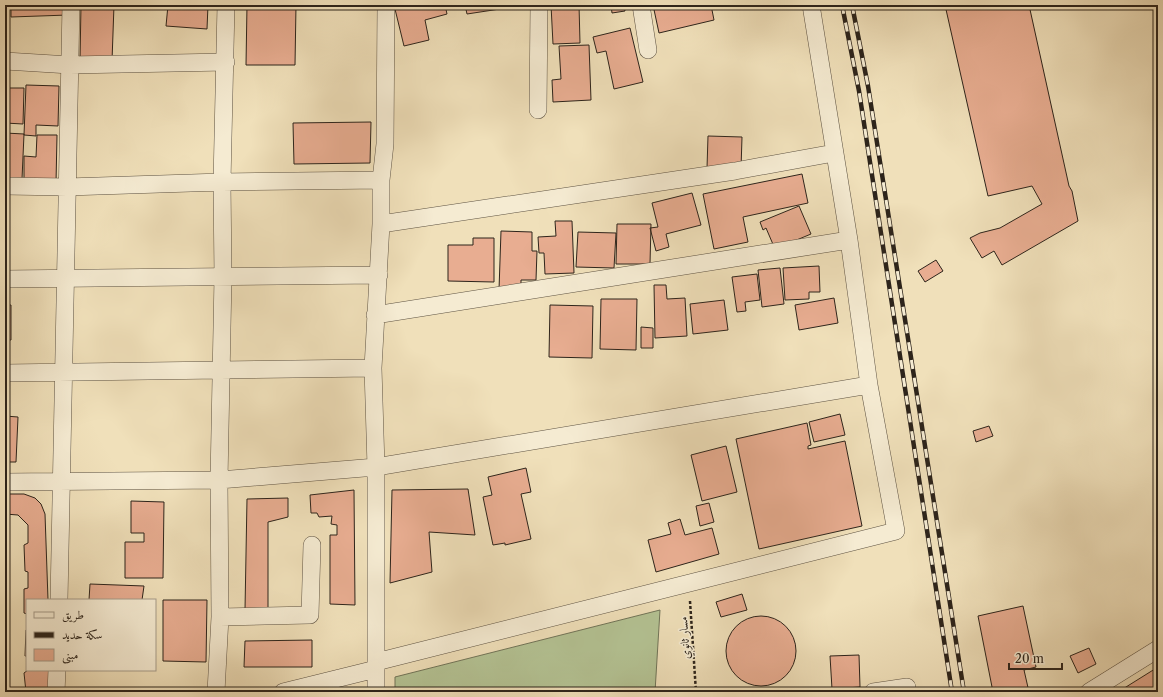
<svg xmlns="http://www.w3.org/2000/svg" width="1163" height="697" font-family="'Libre Caslon Text',Amiri,serif">
	<style>
		.grass { fill: #b4c394; stroke: #707458 }
		.building { fill: #e8ad91; stroke: #2d241b }
		.lines { fill: none; stroke-linecap: round; stroke-linejoin: round }
		.street-casing { stroke: #5e5343; stroke-width: 18 }
		.path { stroke: #2d241b; stroke-width: 2.5; stroke-dasharray: 3 2; stroke-linecap: butt }
		.street { stroke: #f5ebd2; stroke-width: 17 }
		.rail-casing { stroke: #2d241b; stroke-width: 4.5 }
		.rail { stroke: #f5ebd2; stroke-width: 3; stroke-dasharray: 9; stroke-linecap: butt }
		.labels { text-anchor: middle; dominant-baseline: central; stroke-width: 3; stroke-linejoin: round; paint-order: stroke }
		.street-label { font-size: 12px; fill: #2d241b; stroke: #f5ebd2 }
	</style>
	<rect width="100%" height="100%" fill="#f0e0ba"/>
	<filter id="stains"><feTurbulence type="fractalNoise" baseFrequency=".005" numOctaves="4"/><feColorMatrix values="0 0 0 0 .2 0 0 0 0 .09 0 0 0 0 .02 0 0 0 .5 -.17"/></filter>
	<radialGradient id="worn" r=".72"><stop offset=".6" stop-color="#630" stop-opacity="0"/><stop offset="1" stop-color="#630" stop-opacity=".3"/></radialGradient>
	<path class="grass" d="M660,610l-5,82h-260v-15z"/>
	<path class="building" d="M11,5h57v10l-57,2z
		M81,5h33l-2,56 -32,-1z
		M168,5h40l-1,24 -41,-3z
		M247,5h49l-1,60h-49z
		M323,5h37v2z
		M394,5h51l2,9 -22,6 4,20 -25,6z
		M465,5h61l-59,9z
		M551,5h28l1,38 -27,1z
		M591,5h15v2l-15,1z
		M611,5h13l1,6 -13,2z
		M653,5h58l3,15 -55,13z
		M945,5h84l40,181 3,5 6,30 -76,44 -8,-14 -12,7 -12,-20 10,-5 20,-5 42,-24 -10,-18 -44,10z
		M630,28l13,54 -29,7 -8,-38 -9,2 -4,-16z
		M589,45l2,55 -38,2 -1,-22 9,-1 -2,-33z
		M26,85l33,1 -1,40 -22,-1v11l-12,-1z
		M5,88h19l-1,36 -18,-1z
		M371,122l-1,41 -76,1 -1,-41z
		M5,133l19,1 -2,45h-17z
		M37,135h20l-1,48h-32v-27l12,1z
		M708,136l34,1 -1,32 -34,-1z
		M802,174l6,29 -65,14 5,25 -34,7 -11,-55z
		M692,193l9,32 -35,9 3,13 -13,4 -6,-23 8,-1 -6,-24z
		M799,206l12,28 -36,15 -9,-21 -3,2 -3,-8z
		M555,221h17l2,52 -29,1 -1,-21h-5l-1,-16 18,-1z
		M617,224h34l-1,40h-34z
		M501,231l31,1v19h5l-1,29h-15v11l-22,-1z
		M578,232l38,1 -2,35 -38,-1z
		M473,238h21v44l-46,-1v-36h25z
		M936,260l7,11 -18,11 -7,-11z
		M819,266l1,26h-11v7l-24,1 -2,-32z
		M780,268l4,36 -22,3 -4,-37z
		M757,274l3,26 -15,2 1,9 -9,1 -5,-35z
		M654,285h12l1,14 18,-1 2,38 -32,2z
		M834,298l4,25 -39,7 -4,-25z
		M601,299h36l-1,51 -36,-1z
		M724,300l4,30 -35,4 -3,-30z
		M5,305h6v35h-6z
		M550,305l43,1 -1,52 -43,-1z
		M641,327l12,1v20h-12z
		M840,414l5,21 -31,7 -5,-20z
		M5,416l13,1 -2,45h-11z
		M807,423l4,22 -3,1v3l37,-8 17,85 -103,23 -23,-110z
		M989,426l4,10 -17,6 -3,-11z
		M726,446l11,46 -35,9 -11,-46z
		M526,468l5,24 -10,2 10,45 -26,6v-2l-12,2 -10,-48 9,-2 -4,-18z
		M468,489l7,46 -46,-3 3,40 -42,11 2,-93z
		M354,490l1,115 -25,-1v-69h7v-10l-6,-1 1,-8 -13,1 -2,-4h-6l-1,-18z
		M5,494h19l11,4 6,6 4,10 3,86h-21v14l-3,-1v-24l4,-1v-16l-3,-1 -1,-26 4,-2v-18l-10,-10 -13,-1z
		M288,498v19l-20,5v87l-23,1 2,-111z
		M131,501l33,1 -1,76h-38v-36h19v-9h-13z
		M709,503l5,19 -14,4 -4,-20z
		M680,519l5,16 27,-7 7,26 -63,18 -8,-32 23,-6 -3,-11z
		M90,584l54,2 -2,14h-53z
		M742,594l5,16 -26,7 -5,-15z
		M163,600h44l-1,62 -43,-1z
		M1023,606l13,61 -12,3 5,22h-36l-15,-76z
		M726 651a35 35 0 1 1 70 0a35 35 0 1 1-70 0Z
		M26,630h1v26h-2z
		M312,640v27h-68l1,-26z
		M1089,648l7,16 -18,9 -8,-17z
		M859,655l1,32 -28,2 -2,-33z
		M1158,667v25h-40z
		M28,670h21v22h-23l-2,-19z"/>
	<g class="lines">
		<defs>
			<path id="street" d="M641,5l7,45
				M5,61l65,4 156,-3
				M538,110l1,-105
				M5,186l62,1 155,-5 159,-2
				M381,224l354,-53 99,-18
				M5,279l374,-4
				M375,315l474,-75
				M5,373l368,-5
				M5,482l214,-2 157,-13 493,-82 -20,-145 -38,-235
				M59,600l12,-595
				M220,617l90,-2 2,-70
				M376,662l520,-131 -27,-146
				M56,692l1,-22
				M216,692l4,-75 -1,-137 4,-203 -1,-95 4,-177
				M283,692l93,-23
				M376,692v-225l-3,-99 8,-144v-44l4,-36 1,-139
				M873,692l34,-5v5
				M1089,692l69,-43"/>
		</defs>
		<use href="#street" class="street-casing"/>
		<path class="path" d="M690,601l6,91"/>
		<use href="#street" class="street"/>
		<defs>
			<path id="rail" d="M842,5l17,86 93,601
				M852,5l16,81 96,606"/>
		</defs>
		<use href="#rail" class="rail-casing"/>
		<use href="#rail" class="rail"/>
	</g>
	<g class="labels">
		<g class="street-label">
			<text transform="translate(684 638) rotate(-94)">مسار ثانوي</text>
		</g>
	</g>
	<rect width="1163" height="697" fill="none" stroke="#f0e0ba" stroke-width="20"/>
	<rect x="6" y="6" width="1151" height="685" fill="none" stroke="#2d241b" stroke-width="2"/>
	<rect x="10" y="10" width="1143" height="677" fill="none" stroke="#2d241b"/>
	<rect x="26" y="599" width="130" height="72" fill="#f5ebd2" stroke="#a59b89"/>
	<rect x="34" y="612" width="20" height="6" fill="#f5ebd2" stroke="#a59b89"/>
	<text x="62" y="619" font-size="12" fill="#2d241b">طريق</text>
	<rect x="34" y="632" width="20" height="6" fill="#2d241b" stroke="#a59b89"/>
	<text x="62" y="639" font-size="12" fill="#2d241b">سكة حديد</text>
	<rect x="34" y="649" width="20" height="12" fill="#e8ad91" stroke="#a59b89"/>
	<text x="62" y="659" font-size="12" fill="#2d241b">مبنى</text>
	<path d="M1009 663v6h53v-6" fill="none" stroke="#2d241b" stroke-width="2"/>
	<text x="1015" y="663" font-size="12" fill="#2d241b" stroke="#f5ebd2" stroke-width="3" paint-order="stroke">20 m</text>
	<rect width="100%" height="100%" filter="url(#stains)"/>
	<rect width="100%" height="100%" fill="url(#worn)"/>
</svg>
